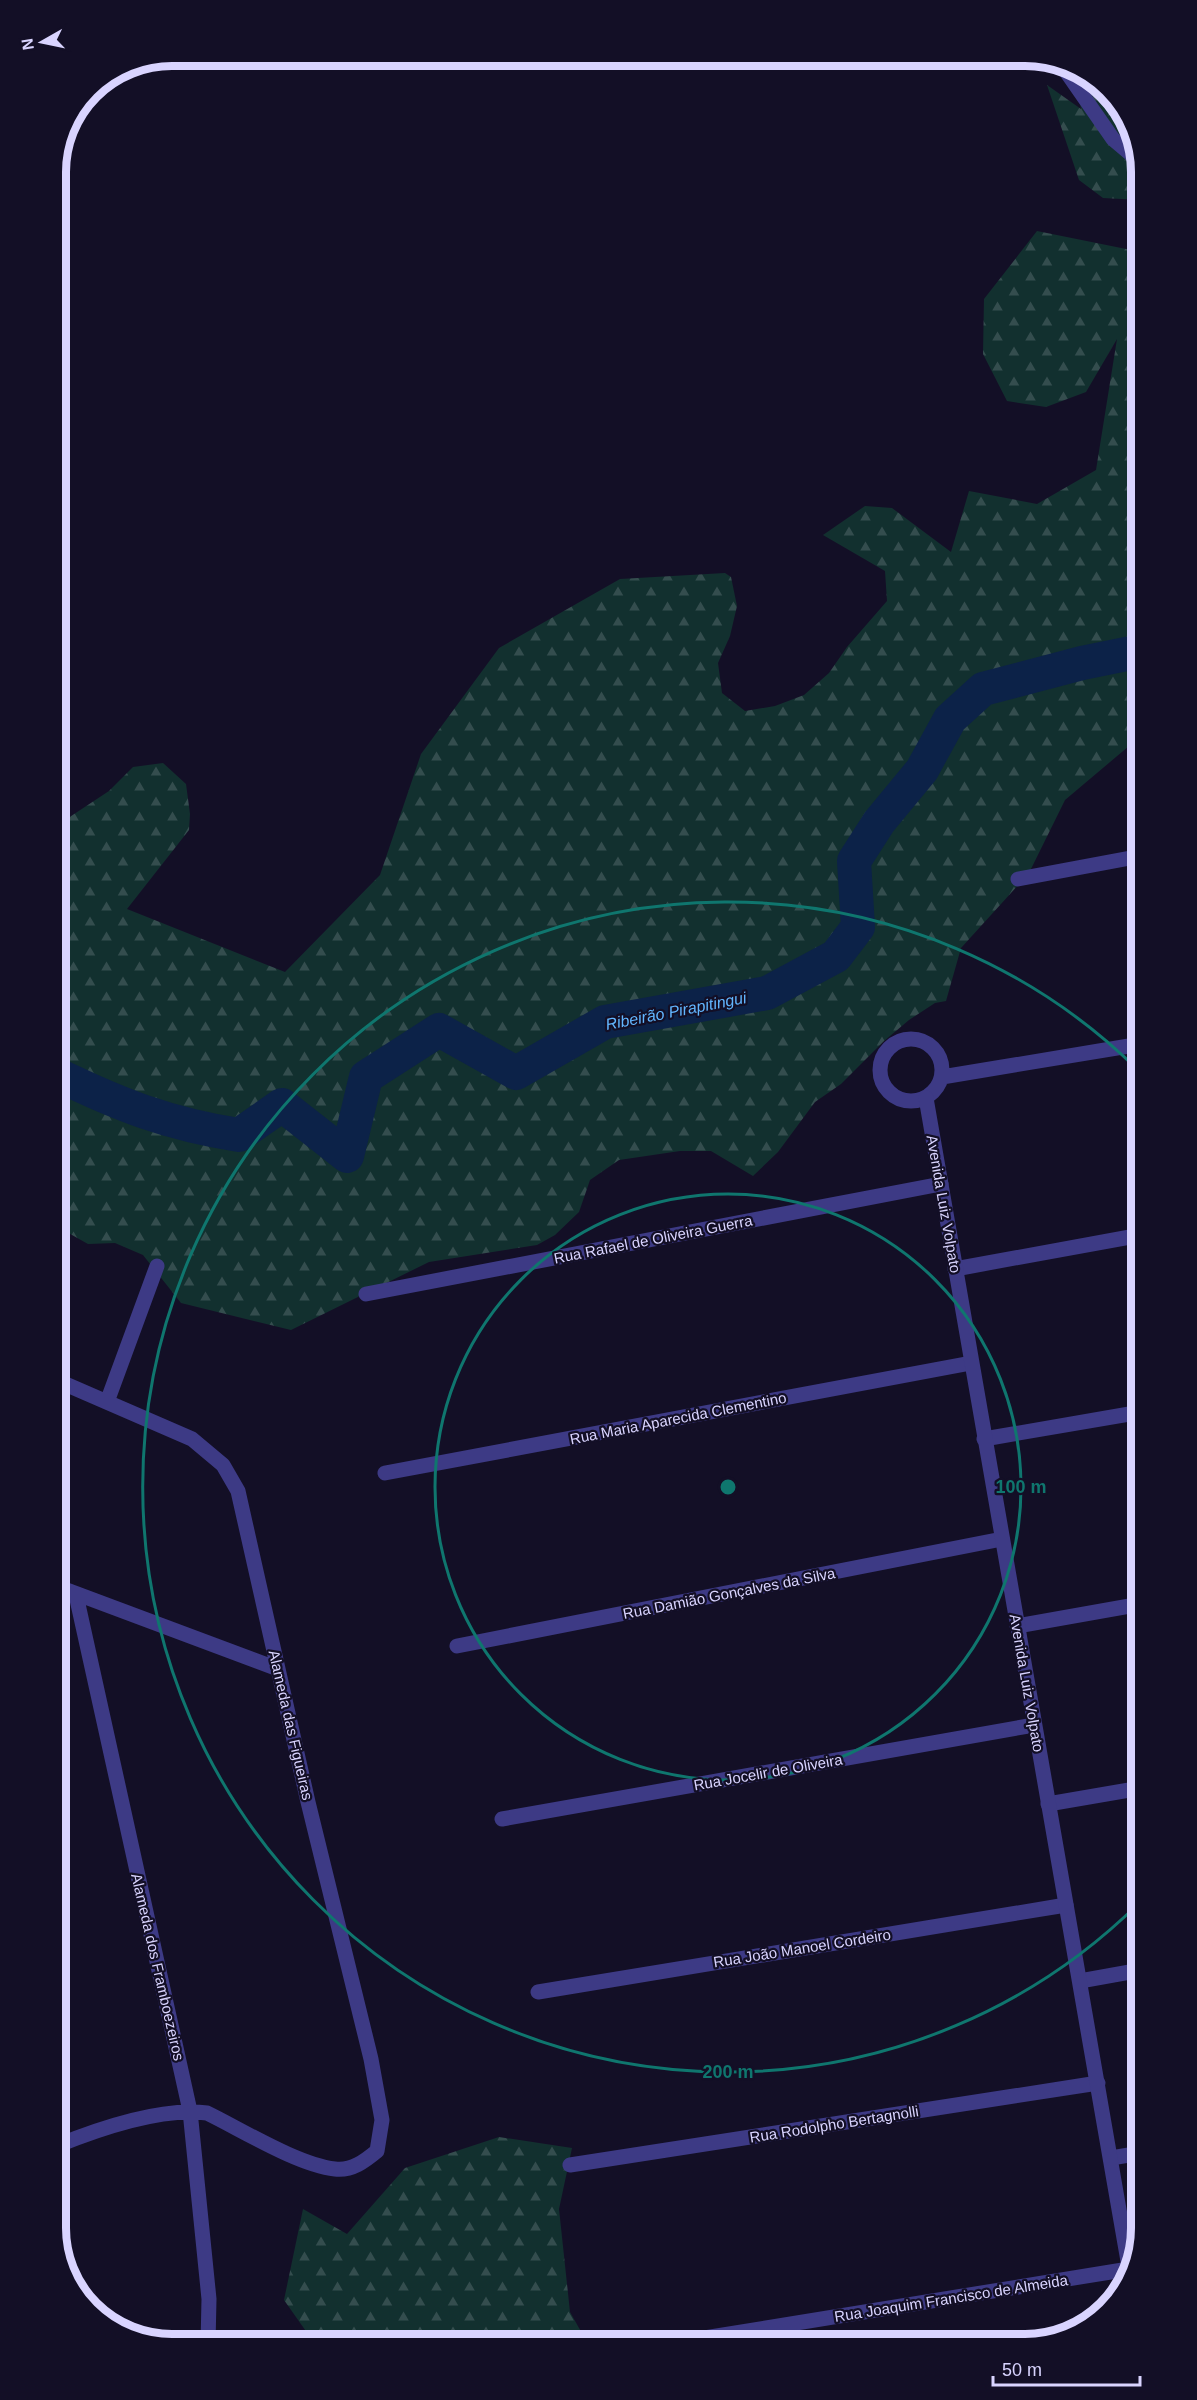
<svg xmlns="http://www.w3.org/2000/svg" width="1197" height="2400" font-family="Helvetica,sans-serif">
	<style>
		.forest { fill: url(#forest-firs) }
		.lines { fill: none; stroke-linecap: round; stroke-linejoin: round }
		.river { stroke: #0c2248; stroke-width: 34 }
		.minor { stroke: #3d3a85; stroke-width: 15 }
		.tertiary { stroke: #3d3a85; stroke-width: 15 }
		.ring { fill: none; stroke: #0f766e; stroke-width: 3 }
		.labels { text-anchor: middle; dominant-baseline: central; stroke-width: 4.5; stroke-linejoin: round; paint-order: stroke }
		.street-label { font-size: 15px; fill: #d9d4ff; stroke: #130f26 }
		.water-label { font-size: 16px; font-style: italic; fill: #62b6ff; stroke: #130f26 }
		.rim { fill: none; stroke: #d9d4ff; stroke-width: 8 }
		.centre { fill: #0f766e; stroke: #130f26; stroke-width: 3 }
		.ring-label { font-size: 18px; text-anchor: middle; font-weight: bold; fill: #0f766e; stroke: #130f26; stroke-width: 4.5; stroke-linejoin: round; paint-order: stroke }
	</style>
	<defs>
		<pattern id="forest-firs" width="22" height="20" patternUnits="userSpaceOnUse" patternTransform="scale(1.5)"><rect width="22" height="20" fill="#12302f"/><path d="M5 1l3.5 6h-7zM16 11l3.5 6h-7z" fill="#344d4e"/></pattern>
	</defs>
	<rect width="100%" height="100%" fill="#130f26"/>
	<path class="forest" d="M1077,82l25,6 31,40 8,45v27l-38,-2 -24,-18 -32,-95 34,24z
		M1037,231l104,21v500l-12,-6 -64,54 -36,73 -68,75 -15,53 -11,2 -26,17 -25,21 -43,43 -26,18 -37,50 -25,24 -42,-25h-31l-61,9 -29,20 -11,32 -24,23 -18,10 -108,17 -138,68 -110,-27 -38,-48 -28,-12 -27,1 -32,-18v-400l53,-35 24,-24 30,-4 23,21 4,30 -1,16 -62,79 158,63 95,-97 41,-121 78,-106 121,-69 105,-6 6,4 6,29 -7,30 -12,27 4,30 23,18 30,-5 29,-11 25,-22 18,-26 40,-46 -2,-30 -62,-36 42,-29 27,2 59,44 18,-61 68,13 59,-34 21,-131 -31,53 -40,15 -39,-6 -24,-47 1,-55z
		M499,2137l73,11 -13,61 11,103 18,32h-273l-31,-44 19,-91 44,25 58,-66z"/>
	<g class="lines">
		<path class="river" d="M56,1074c64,31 112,50 183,61l43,-30 65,51 19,-79 73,-47 77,43 89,-51 162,-29 69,-37 22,-29 -4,-66 25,-39 43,-52 28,-51 33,-30 99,-26 59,-12"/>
		<path class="minor" d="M1063,67l50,72 26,22
			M1018,879l123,-23
			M880 1070a31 31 0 1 1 62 0a31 31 0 1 1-62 0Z
			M942,1077l199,-33
			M955,1269l186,-34
			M366,1294l575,-110
			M107,1402l50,-136
			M984,1439l157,-27
			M385,1473l586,-110
			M56,1586l222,83
			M76,1595l114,516 19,188 -1,45
			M1017,1626l124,-22
			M457,1646l545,-107
			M1048,1804l93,-16
			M502,1819l532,-94
			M1080,1981l61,-11
			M538,1992l528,-87
			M56,2146c42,-17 106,-39 151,-33 35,17 91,52 128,56 17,2 30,-8 42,-18l5,-31 -11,-61 -63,-257 -70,-311 -15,-26 -31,-26 -136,-59
			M1111,2158l30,-5
			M570,2165l528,-82
			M667,2344l462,-75"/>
		<path class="tertiary" d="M926,1098l203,1169"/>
	</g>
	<g class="ring">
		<circle cx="728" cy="1487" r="293"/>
		<path d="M1138 1904A585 585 0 1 1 1138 1070"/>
	</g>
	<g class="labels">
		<g class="street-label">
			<text transform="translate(944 1204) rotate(80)">Avenida Luiz Volpato</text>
			<text transform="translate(653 1239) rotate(-11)">Rua Rafael de Oliveira Guerra</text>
			<text transform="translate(678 1418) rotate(-11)">Rua Maria Aparecida Clementino</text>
			<text transform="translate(729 1593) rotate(-11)">Rua Damião Gonçalves da Silva</text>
			<text transform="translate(1027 1683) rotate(80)">Avenida Luiz Volpato</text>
			<text transform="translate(291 1725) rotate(77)">Alameda das Figueiras</text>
			<text transform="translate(768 1772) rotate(-10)">Rua Jocelir de Oliveira</text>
			<text transform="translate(802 1948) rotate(-9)">Rua João Manoel Cordeiro</text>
			<text transform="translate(158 1967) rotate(77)">Alameda dos Framboezeiros</text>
			<text transform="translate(834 2124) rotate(-9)">Rua Rodolpho Bertagnolli</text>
			<text transform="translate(951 2298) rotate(-9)">Rua Joaquim Francisco de Almeida</text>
		</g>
		<g class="water-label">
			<text transform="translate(676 1011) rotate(-11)">Ribeirão Pirapitingui</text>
		</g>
	</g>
	<path d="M0 0H1197V2400H0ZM172 66H1025A106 106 0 0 1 1131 172V2228A106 106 0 0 1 1025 2334H172A106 106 0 0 1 66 2228V172A106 106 0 0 1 172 66Z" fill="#130f26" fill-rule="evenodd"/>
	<path class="rim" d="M172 66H1025A106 106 0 0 1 1131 172V2228A106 106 0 0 1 1025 2334H172A106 106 0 0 1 66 2228V172A106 106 0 0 1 172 66Z"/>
	<circle cx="728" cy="1487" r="9" class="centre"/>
	<g class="ring-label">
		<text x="1021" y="1493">100 m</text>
		<text x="728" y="2078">200 m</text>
	</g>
	<g transform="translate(42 42) rotate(261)" stroke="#130f26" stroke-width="4.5" paint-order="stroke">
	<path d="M0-4.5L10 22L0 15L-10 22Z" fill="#d9d4ff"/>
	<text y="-9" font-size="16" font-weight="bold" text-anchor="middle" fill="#d9d4ff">N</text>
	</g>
	<path d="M993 2376v9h147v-9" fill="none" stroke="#d9d4ff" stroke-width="3"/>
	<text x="1002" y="2376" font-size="18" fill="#d9d4ff" stroke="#130f26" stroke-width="4.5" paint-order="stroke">50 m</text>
</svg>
